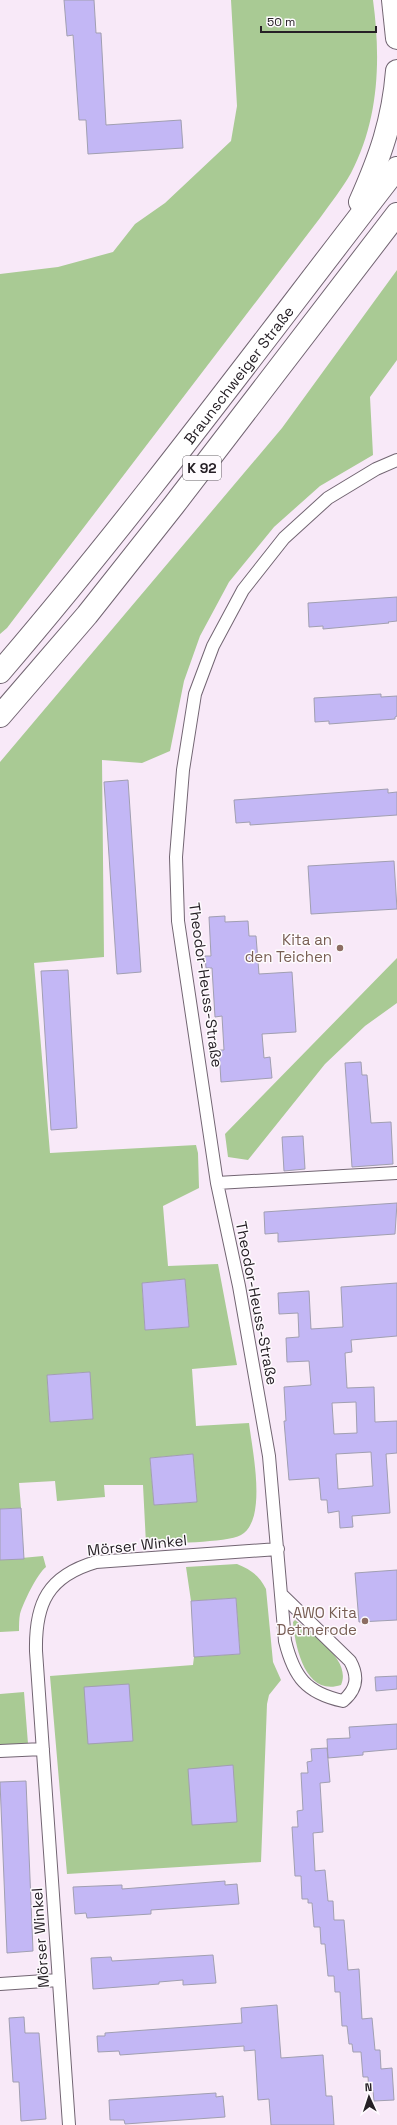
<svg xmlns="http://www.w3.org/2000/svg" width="397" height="2125" font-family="'Space Grotesk',sans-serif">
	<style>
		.green { fill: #a9ca94; fill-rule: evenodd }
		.building { fill: #c3b7f5; stroke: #a19fb1; fill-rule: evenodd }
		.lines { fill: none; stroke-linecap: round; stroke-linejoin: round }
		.street-casing { stroke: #726572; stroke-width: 14 }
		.highway-casing { stroke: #726572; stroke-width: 24 }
		.street { stroke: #fff; stroke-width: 12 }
		.highway { stroke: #fff; stroke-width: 22 }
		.education-dot { fill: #8d6e63; stroke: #fefbfe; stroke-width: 1.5 }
		.labels { text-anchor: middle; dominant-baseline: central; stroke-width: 3; stroke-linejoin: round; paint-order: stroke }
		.shield { fill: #fefbfe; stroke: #676267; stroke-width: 1 }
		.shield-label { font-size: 14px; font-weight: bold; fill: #262026 }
		.street-label { font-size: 15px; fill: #262026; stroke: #fefbfe }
		.education-label { font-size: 15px; fill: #785e54; stroke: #fefbfe; text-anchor: end }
	</style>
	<rect width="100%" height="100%" fill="#f8e9f8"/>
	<path class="green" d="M231,0h142c8,59 6,120 -22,173 -9,16 -21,31 -31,45l-313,410 -7,6v-360l58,-7 55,-15 22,-28 30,-21 66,-62 6,-35z
		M397,270v90l-27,37 3,58 -53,31 -46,41 -45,55 -29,54 -16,45 -14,70 -28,12 -40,-3 2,197 -70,6 16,190 146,-8 2,8 1,35 -36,18 5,60 50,-2 19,101 -45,4 4,57 53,-3c3,26 19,97 -8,112 -15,8 -74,8 -95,9l-3,-59h-39l1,12 -48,4 -2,-20 -36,2 2,25 -21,1v-747l282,-334zM185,1279l4,48 -44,3 -3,-47zM89,1372l4,47 -43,3 -3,-47zM193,1454l4,48 -43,3 -4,-47z
		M397,958v45l-32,23 -40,38 -77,96 -20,-3 -3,-23z
		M43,1556l3,11c-9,7 -23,36 -26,47 -1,5 -1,11 -1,17l-19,1v-72z
		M237,1564c14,6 22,11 29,25l7,73 8,18 -12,15 -2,9 -6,158 -194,12 -17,-198 143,-11 1,-8 46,-3 -4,-56 -45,3 -5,-34z
		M295,1620c18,15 57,40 46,65 -36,12 -46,-39 -48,-63z
		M24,1692l4,52 -28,2v-52z"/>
	<path class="building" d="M64,0h30l2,33h5l5,92 75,-5 2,28 -95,6 -2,-34h-7l-6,-85 -6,1z
		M397,597v24l-9,1 1,1 -66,6v-3l-14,1 -1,-24z
		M381,694v3l16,-1v20l-2,1v2l-66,5v-3l-14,1 -1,-24z
		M128,780l13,192 -24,2 -13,-192z
		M388,789v4l9,-1v23l-147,10v-3l-14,1 -2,-23z
		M394,861l3,48 -86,5 -3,-48z
		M225,916v6l23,-1 1,15h7l3,38 33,-2 4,60 -34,2 2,24 6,-1 2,21 -51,4 -2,-32h5l-2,-34 -7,1 -3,-49h-6l-1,-12h6l-2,-39z
		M68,970l9,158 -26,2 -10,-159z
		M361,1062l1,13h5l4,48 20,-1 2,42 -41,3 -7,-104z
		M303,1136l2,33 -21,2 -2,-34z
		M397,1203l-2,31 -117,8v-9l-13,1 -1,-22z
		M185,1279l4,48 -44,3 -3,-47z
		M397,1283v53l-46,4 1,12 -7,1 2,35 27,-1 1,35 22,-1v32l-11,1 4,59 -38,3 1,11 -13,1 -1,-17 -11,2 -1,-13h-6l-2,-22 -30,2 -5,-59h2l-2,-34 27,-2 -2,-24 -22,1 -1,-24 13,-1 -1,-24 -19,1 -1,-21 31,-2 2,38 32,-2 -2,-40zM356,1402l1,31 -23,1 -2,-31zM371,1452l2,34 -35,3 -2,-35z
		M90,1372l3,47 -43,3 -3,-47z
		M193,1454l4,48 -43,3 -4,-47z
		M21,1508l3,51 -24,1v-51z
		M397,1570v50l-38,2 -4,-49z
		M236,1598l4,56 -46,3 -3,-56z
		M397,1676v13l-21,2 -1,-14z
		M129,1684l4,57 -45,3 -4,-57z
		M397,1724v25l-34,3v3l-35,3 -1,-19 23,-1 -1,-11z
		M327,1748l3,34 -10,1 3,49 -10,1 2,38 10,-1 3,31h5l1,19h10l4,50 11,-1 3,50 10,-1 3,32h5l1,19 11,-1 2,32 -20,1 -1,-11 -4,1 -1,-14h-5l-2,-25h-8l-1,-8h-3l-2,-18h-5l-2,-34h-5l-1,-16h-6l-3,-32h-4l-1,-17h-6l-2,-24h-4v-4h-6l-1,-23h-6l-3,-49h6l-1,-16 6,-1 -2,-37h7l-1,-11 5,-1 -1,-12z
		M233,1765l4,57 -45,3 -4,-56z
		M26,1781l7,170 -26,2 -7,-171z
		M225,1881v4l12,-1 2,20 -88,6v4l-64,4 -1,-5 -11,1 -2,-27 49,-2v4z
		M213,1955l3,28 -33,2v-5l-24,2v2l-66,5 -2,-31 20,-1 1,4z
		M277,2005l4,53 42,-3 3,41h6l2,29h-63l-2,-26 -11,1 -3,-50 -11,1v-5l-124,9 -1,-4 -21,1 -1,-16h8v-3l137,-10 -1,-15z
		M24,2017l1,16h14l7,86 -25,2 -2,-39h-6l-4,-64z
		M216,2093v4l7,-1 2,21 -100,7 -1,-4h-14l-1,-20z"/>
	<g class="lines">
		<defs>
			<path id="street" d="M217,1183l180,-10
				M281,1594l69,67c9,16 7,28 -7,40 -37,-8 -49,-24 -58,-60l-16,-185 -30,-170 -22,-103 -39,-262 -2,-64 7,-87 12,-76 18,-48 30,-56 41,-52 44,-40 48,-29 21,-9
				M0,1751l43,-2
				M0,1984l59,-4
				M69,2125l-33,-474c-1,-48 12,-75 60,-89l182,-13"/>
			<g id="highway">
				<path d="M393,0l4,38"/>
				<path d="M360,202c20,-45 33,-81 37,-131"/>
				<path id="s1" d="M0,672c139,-162 266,-335 397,-504"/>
				<path d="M0,716l87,-101 87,-110 223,-291"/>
			</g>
		</defs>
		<use href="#street" class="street-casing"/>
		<use href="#highway" class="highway-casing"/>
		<use href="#street" class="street"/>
		<use href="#highway" class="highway"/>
	</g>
	<g class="education-dot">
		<circle cx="340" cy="948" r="4"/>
		<circle cx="365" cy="1621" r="4"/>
	</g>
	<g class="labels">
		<rect class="shield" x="183" y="456" width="38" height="24" rx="3"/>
		<g class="shield-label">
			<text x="202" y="468">K 92</text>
		</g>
		<g class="street-label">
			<text stroke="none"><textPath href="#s1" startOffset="381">Braunschweiger Straße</textPath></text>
			<text transform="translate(206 985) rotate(82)">Theodor-Heuss-Straße</text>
			<text transform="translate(257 1303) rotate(79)">Theodor-Heuss-Straße</text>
			<text transform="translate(137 1545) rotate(-6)">Mörser Winkel</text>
			<text transform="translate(40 1938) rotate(-94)">Mörser Winkel</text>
		</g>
		<g class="education-label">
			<text x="332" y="939">Kita an<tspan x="332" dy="17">den Teichen</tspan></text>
			<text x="357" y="1612">AWO Kita<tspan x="357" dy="17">Detmerode</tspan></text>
		</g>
	</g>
	<g transform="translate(369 2097) rotate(357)" stroke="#fefbfe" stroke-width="3" paint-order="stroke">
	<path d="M0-3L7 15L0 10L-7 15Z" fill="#262026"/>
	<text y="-6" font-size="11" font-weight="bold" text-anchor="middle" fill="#262026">N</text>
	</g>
	<path d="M261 26v6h115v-6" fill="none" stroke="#262026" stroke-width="2"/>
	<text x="267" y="26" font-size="12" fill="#262026" stroke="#fefbfe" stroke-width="3" paint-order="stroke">50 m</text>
</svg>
